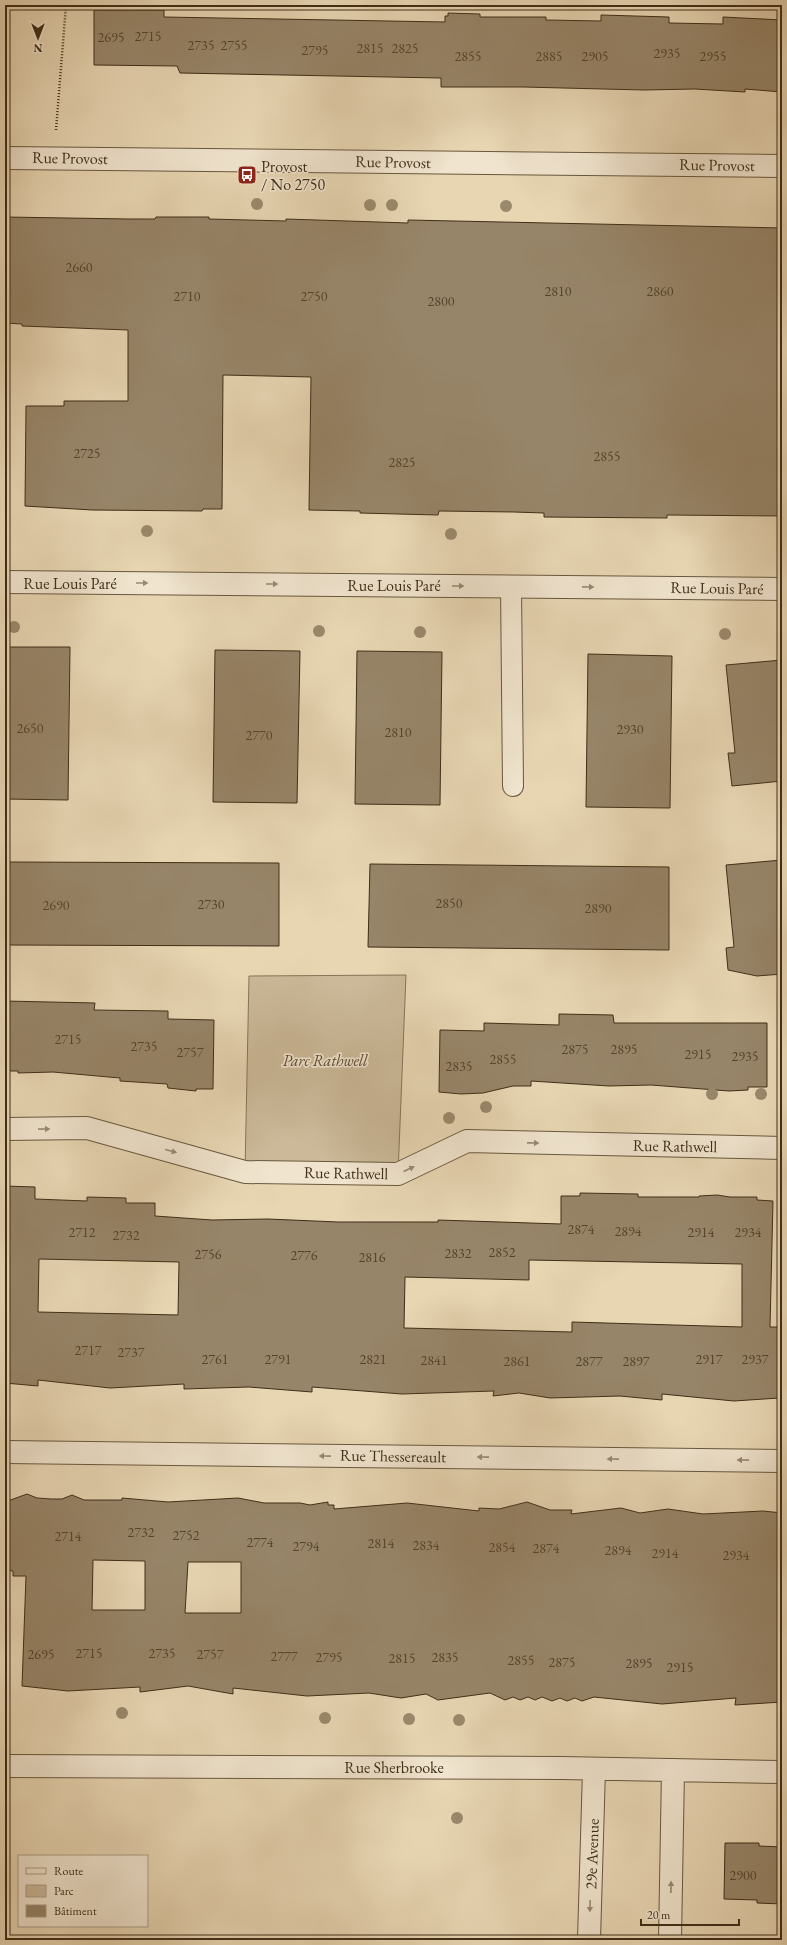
<svg xmlns="http://www.w3.org/2000/svg" width="787" height="1945" font-family="'EB Garamond',serif">
	<style>
		.green { fill: #cbb999; stroke: #857458 }
		.building { fill: #978569; stroke: #3f2e18; fill-rule: evenodd }
		.lines { fill: none; stroke-linecap: round; stroke-linejoin: round }
		.service-casing { stroke: #69583f; stroke-width: 22 }
		.minor-casing { stroke: #69583f; stroke-width: 24 }
		.tertiary-casing { stroke: #69583f; stroke-width: 24 }
		.path { stroke: #3f2e18; stroke-width: 2.5; stroke-dasharray: 1 2; stroke-linecap: butt }
		.service { stroke: #f0e4ce; stroke-width: 20 }
		.minor { stroke: #f0e4ce; stroke-width: 22 }
		.tertiary { stroke: #f0e4ce; stroke-width: 22 }
		.tree { fill: #9a896c }
		.oneway { fill: #988973 }
		.labels { text-anchor: middle; dominant-baseline: central; stroke-width: 3.5; stroke-linejoin: round; paint-order: stroke }
		.number-label { font-size: 14px; fill: #55442c }
		.street-label { font-size: 16px; fill: #3f2e18; stroke: #f0e4ce }
		.poi-label { font-size: 16px; fill: #3f2e18; stroke: #f0e4ce; text-anchor: start }
		.park-label { font-size: 16px; font-style: italic; fill: #5b4a32; stroke: #f0e4ce }
	</style>
	<rect width="100%" height="100%" fill="#e8d6b3"/>
	<filter id="stains"><feTurbulence type="fractalNoise" baseFrequency=".005" numOctaves="4"/><feColorMatrix values="0 0 0 0 .2 0 0 0 0 .09 0 0 0 0 .02 0 0 0 .5 -.17"/></filter>
	<radialGradient id="worn" r=".72"><stop offset=".6" stop-color="#630" stop-opacity="0"/><stop offset="1" stop-color="#630" stop-opacity=".3"/></radialGradient>
	<path class="green" d="M406,975l-8,199 -153,-2 4,-196z"/>
	<path class="building" d="M94,10h70v7l281,5v-6h3v-3l32,1v3h66v3l55,1v-6l68,2v6l54,1v-7l59,3v72l-37,-3v3l-50,-3 -51,1 -121,-3h-82v-9l-261,-5 -3,-7 -83,-1z
		M5,217l124,2h26l1,-2h53v2l77,2v-2l122,4v-3l374,8v288l-115,-1v3l-123,-1v-4l-30,-1 -75,-1 -1,4 -78,-2v-2l-51,-1 2,-133 -88,-2 -1,134h-19l-1,2 -110,-1 -67,-4 1,-100h38v-5h64v-71l-106,-4v-2l-17,-1z
		M5,647h65l-2,153 -63,-1z
		M215,650l85,1 -3,152 -84,-1z
		M357,651l85,1 -2,153 -85,-1z
		M588,654l84,2 -2,152 -84,-1z
		M782,660v121l-50,5 -4,-33h7l-9,-88z
		M782,860v114l-25,2 -29,-6 -2,-22 8,-1 -8,-82z
		M5,862l274,1v83l-274,-1z
		M370,864l299,3v83l-301,-3z
		M5,1001l90,2 -1,7 74,1v8l46,1 -1,69h-17v2l-28,-3 -1,-4 -47,-3v-3l-67,-6 -35,1v-2h-13z
		M559,1014l54,1 1,8h153v64h-19v3l-19,1 -78,-6 -42,1 -78,-5v5h-18l-30,7 -22,1 -22,-2 1,-62 44,1v-8l75,2z
		M5,1186l30,1v12l52,2v-4l39,1v5h29v13l57,4 56,-1 70,3h100v-2l123,4v-28h19v-3l58,1v3h61v-1l18,-1 13,2h27v3l16,1 -3,126h10l-1,71 -45,3 -72,-7v6l-42,-4 -70,2 -31,-5 -26,3 1,-5 -92,3 -90,-7v5l-63,-5 -65,2v-5l-74,4 -72,-8v6l-33,-3zM39,1259l140,3 -1,53 -140,-3zM529,1260l213,4v63l-170,-5v10l-168,-4 1,-51 124,3z
		M27,1494l10,4 14,1h11l10,-4 12,5h38v-2l46,4 70,-4 26,5h36l10,2 18,-3v3h6v4l73,-6 72,8v-3l20,1 28,-7 23,8h22l-1,4 50,-6 19,5 28,-4 35,5 60,-3 19,2v189l-47,3 1,-7 -74,6 -68,-7 -12,4 -7,-3 -8,3 -7,-3 -8,3 -10,-4 -7,3 -7,-3 -8,3 -7,-3 -8,3 -15,-7 -52,7 -12,-6 -25,4 -32,-5 -62,3 -74,-8v6l-45,-8 -48,6v-5l-72,4 -46,-5 4,-110h-13v-5l-8,-1v-68zM93,1560l52,1v49h-53zM188,1562h53v51h-56z
		M725,1843h34v3l23,1v57l-25,-1v-3l-33,-1z"/>
	<g class="lines">
		<defs>
			<path id="service" d="M511,586l2,200"/>
			<path id="minor" d="M5,582l777,7
				M5,1129l82,-1 158,44 153,2 69,-33 315,7
				M5,1452l777,9
				M5,1766l557,2 220,4
				M589,1940l5,-171
				M670,1940l3,-170"/>
			<path id="tertiary" d="M5,158l777,8"/>
		</defs>
		<use href="#service" class="service-casing"/>
		<use href="#minor" class="minor-casing"/>
		<use href="#tertiary" class="tertiary-casing"/>
		<path class="path" d="M56,130l10,-125"/>
		<use href="#service" class="service"/>
		<use href="#minor" class="minor"/>
		<use href="#tertiary" class="tertiary"/>
	</g>
	<g class="tree">
		<circle cx="257" cy="204" r="6"/>
		<circle cx="370" cy="205" r="6"/>
		<circle cx="392" cy="205" r="6"/>
		<circle cx="506" cy="206" r="6"/>
		<circle cx="147" cy="531" r="6"/>
		<circle cx="451" cy="534" r="6"/>
		<circle cx="14" cy="627" r="6"/>
		<circle cx="319" cy="631" r="6"/>
		<circle cx="420" cy="632" r="6"/>
		<circle cx="725" cy="634" r="6"/>
		<circle cx="712" cy="1094" r="6"/>
		<circle cx="761" cy="1094" r="6"/>
		<circle cx="486" cy="1107" r="6"/>
		<circle cx="449" cy="1118" r="6"/>
		<circle cx="122" cy="1713" r="6"/>
		<circle cx="325" cy="1718" r="6"/>
		<circle cx="409" cy="1719" r="6"/>
		<circle cx="459" cy="1720" r="6"/>
		<circle cx="457" cy="1818" r="6"/>
	</g>
	<defs><path id="oneway-solid" d="M-6-.8H1V-3.2L6.5 0L1 3.2V.8H-6Z"/></defs>
	<g class="oneway">
		<use href="#oneway-solid" transform="translate(142 583)"/>
		<use href="#oneway-solid" transform="translate(272 584)"/>
		<use href="#oneway-solid" transform="translate(458 586)"/>
		<use href="#oneway-solid" transform="translate(588 587) rotate(1)"/>
		<use href="#oneway-solid" transform="translate(44 1129) rotate(-1)"/>
		<use href="#oneway-solid" transform="translate(533 1143) rotate(1)"/>
		<use href="#oneway-solid" transform="translate(171 1151) rotate(15)"/>
		<use href="#oneway-solid" transform="translate(409 1169) rotate(-25)"/>
		<use href="#oneway-solid" transform="translate(325 1456) rotate(-179)"/>
		<use href="#oneway-solid" transform="translate(483 1457) rotate(-179)"/>
		<use href="#oneway-solid" transform="translate(613 1459) rotate(-179)"/>
		<use href="#oneway-solid" transform="translate(743 1460) rotate(-179)"/>
		<use href="#oneway-solid" transform="translate(671 1887) rotate(-89)"/>
		<use href="#oneway-solid" transform="translate(590 1906) rotate(92)"/>
	</g>
	<defs>
		<symbol id="bus-square" viewBox="-11 -11 22 22"><rect x="-9" y="-9" width="18" height="18" rx="4" fill="#8f2418" stroke="#f0e4ce"/><path d="M-5-6H5V4H4V6H2V4H-2V6H-4V4H-5ZM-3.5-4V0h7V-4ZM-3.5 1.2v1.5H-2V1.2ZM2 1.2v1.5H3.5V1.2Z" fill="#fff"/></symbol>
	</defs>
	<g fill-rule="evenodd">
		<use href="#bus-square" x="236" y="164" width="22" height="22"/>
	</g>
	<g class="labels">
		<g class="number-label">
			<text x="148" y="36">2715</text>
			<text x="111" y="37">2695</text>
			<text x="201" y="45">2735</text>
			<text x="234" y="45">2755</text>
			<text x="370" y="48">2815</text>
			<text x="405" y="48">2825</text>
			<text x="315" y="50">2795</text>
			<text x="667" y="53">2935</text>
			<text x="468" y="56">2855</text>
			<text x="549" y="56">2885</text>
			<text x="595" y="56">2905</text>
			<text x="713" y="56">2955</text>
			<text x="79" y="267">2660</text>
			<text x="558" y="291">2810</text>
			<text x="660" y="291">2860</text>
			<text x="187" y="296">2710</text>
			<text x="314" y="296">2750</text>
			<text x="441" y="301">2800</text>
			<text x="87" y="453">2725</text>
			<text x="607" y="456">2855</text>
			<text x="402" y="462">2825</text>
			<text x="30" y="728">2650</text>
			<text x="630" y="729">2930</text>
			<text x="398" y="732">2810</text>
			<text x="259" y="735">2770</text>
			<text x="449" y="903">2850</text>
			<text x="211" y="904">2730</text>
			<text x="56" y="905">2690</text>
			<text x="598" y="908">2890</text>
			<text x="68" y="1039">2715</text>
			<text x="144" y="1046">2735</text>
			<text x="575" y="1049">2875</text>
			<text x="624" y="1049">2895</text>
			<text x="190" y="1052">2757</text>
			<text x="698" y="1054">2915</text>
			<text x="745" y="1056">2935</text>
			<text x="503" y="1059">2855</text>
			<text x="459" y="1066">2835</text>
			<text x="581" y="1229">2874</text>
			<text x="628" y="1231">2894</text>
			<text x="82" y="1232">2712</text>
			<text x="701" y="1232">2914</text>
			<text x="748" y="1232">2934</text>
			<text x="126" y="1235">2732</text>
			<text x="502" y="1252">2852</text>
			<text x="458" y="1253">2832</text>
			<text x="208" y="1254">2756</text>
			<text x="304" y="1255">2776</text>
			<text x="372" y="1257">2816</text>
			<text x="88" y="1350">2717</text>
			<text x="131" y="1352">2737</text>
			<text x="215" y="1359">2761</text>
			<text x="278" y="1359">2791</text>
			<text x="373" y="1359">2821</text>
			<text x="709" y="1359">2917</text>
			<text x="755" y="1359">2937</text>
			<text x="434" y="1360">2841</text>
			<text x="517" y="1361">2861</text>
			<text x="589" y="1361">2877</text>
			<text x="636" y="1361">2897</text>
			<text x="141" y="1532">2732</text>
			<text x="186" y="1535">2752</text>
			<text x="68" y="1536">2714</text>
			<text x="260" y="1542">2774</text>
			<text x="381" y="1543">2814</text>
			<text x="426" y="1545">2834</text>
			<text x="306" y="1546">2794</text>
			<text x="502" y="1547">2854</text>
			<text x="546" y="1548">2874</text>
			<text x="618" y="1550">2894</text>
			<text x="665" y="1553">2914</text>
			<text x="736" y="1555">2934</text>
			<text x="89" y="1653">2715</text>
			<text x="162" y="1653">2735</text>
			<text x="41" y="1654">2695</text>
			<text x="210" y="1654">2757</text>
			<text x="284" y="1656">2777</text>
			<text x="329" y="1657">2795</text>
			<text x="445" y="1657">2835</text>
			<text x="402" y="1658">2815</text>
			<text x="521" y="1660">2855</text>
			<text x="562" y="1662">2875</text>
			<text x="639" y="1663">2895</text>
			<text x="680" y="1667">2915</text>
			<text x="743" y="1875">2900</text>
		</g>
		<g class="street-label">
			<text transform="translate(70 158) rotate(1)">Rue Provost</text>
			<text transform="translate(393 162) rotate(1)">Rue Provost</text>
			<text transform="translate(717 165) rotate(1)">Rue Provost</text>
			<text x="70" y="583">Rue Louis Paré</text>
			<text x="394" y="585">Rue Louis Paré</text>
			<text transform="translate(717 588) rotate(1)">Rue Louis Paré</text>
			<text transform="translate(675 1146) rotate(1)">Rue Rathwell</text>
			<text transform="translate(346 1173) rotate(1)">Rue Rathwell</text>
			<text transform="translate(393 1456) rotate(1)">Rue Thessereault</text>
			<text x="394" y="1767">Rue Sherbrooke</text>
			<text transform="translate(592 1854) rotate(-88)">29e Avenue</text>
		</g>
		<g class="poi-label">
			<text x="261" y="166">Provost<tspan x="261" dy="18">/ No 2750</tspan></text>
		</g>
		<g class="park-label">
			<text x="325" y="1060">Parc Rathwell</text>
		</g>
	</g>
	<rect width="787" height="1945" fill="none" stroke="#e8d6b3" stroke-width="20"/>
	<rect x="6" y="6" width="775" height="1933" fill="none" stroke="#3f2e18" stroke-width="2"/>
	<rect x="10" y="10" width="767" height="1925" fill="none" stroke="#3f2e18"/>
	<rect x="18" y="1855" width="130" height="72" fill="#f0e4ce" stroke="#a99b85"/>
	<rect x="26" y="1868" width="20" height="6" fill="#f0e4ce" stroke="#a99b85"/>
	<text x="54" y="1875" font-size="12" fill="#3f2e18">Route</text>
	<rect x="26" y="1885" width="20" height="12" fill="#cbb999" stroke="#a99b85"/>
	<text x="54" y="1895" font-size="12" fill="#3f2e18">Parc</text>
	<rect x="26" y="1905" width="20" height="12" fill="#978569" stroke="#a99b85"/>
	<text x="54" y="1915" font-size="12" fill="#3f2e18">Bâtiment</text>
	<g transform="translate(38 38) rotate(180)" stroke="#f0e4ce" stroke-width="3" paint-order="stroke">
	<path d="M0-3L7 15L0 10L-7 15Z" fill="#3f2e18"/>
	<text y="-6" font-size="11" font-weight="bold" text-anchor="middle" fill="#3f2e18">N</text>
	</g>
	<path d="M641 1919v6h98v-6" fill="none" stroke="#3f2e18" stroke-width="2"/>
	<text x="647" y="1919" font-size="12" fill="#3f2e18" stroke="#f0e4ce" stroke-width="3" paint-order="stroke">20 m</text>
	<rect width="100%" height="100%" filter="url(#stains)"/>
	<rect width="100%" height="100%" fill="url(#worn)"/>
</svg>
